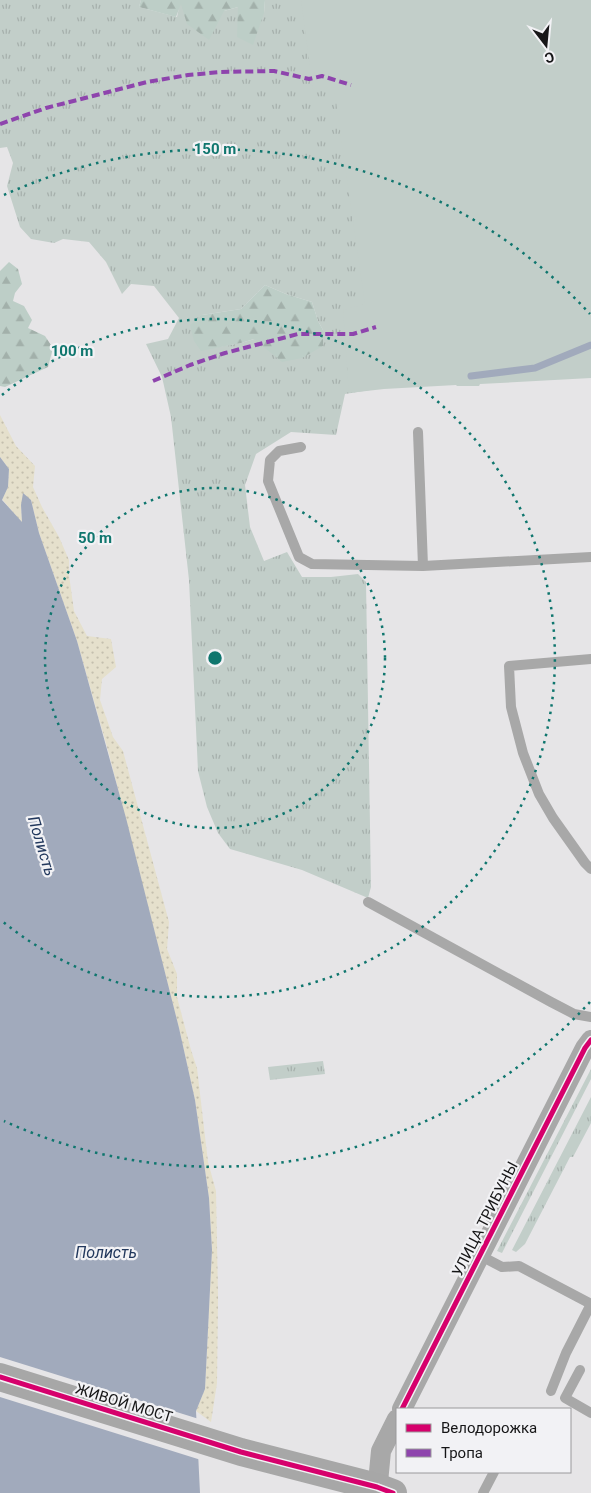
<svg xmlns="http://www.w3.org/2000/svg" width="591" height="1493" font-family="Roboto,sans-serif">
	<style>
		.grass { fill: url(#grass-tufts); fill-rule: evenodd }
		.forest { fill: url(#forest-firs) }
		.sand { fill: url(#sand-dots) }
		.pitch { fill: #c2cec9 }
		.water { fill: #a1aabc }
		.pier { fill: #e6e5e7 }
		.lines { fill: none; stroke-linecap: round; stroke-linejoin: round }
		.stream { stroke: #a1aabc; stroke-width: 7 }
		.lane { stroke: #a8a8a8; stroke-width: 10 }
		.street { stroke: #a8a8a8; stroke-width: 20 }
		.secondary { stroke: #a7a7a7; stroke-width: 28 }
		.quiet { stroke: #8e44ad; stroke-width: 4; stroke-dasharray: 8 4; stroke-linecap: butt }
		.cycleway-casing { stroke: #f2f2f5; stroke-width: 8 }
		.cycleway { stroke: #d6006c; stroke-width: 5 }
		.ring { fill: none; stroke: #0f766e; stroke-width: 2.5; stroke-dasharray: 2.5 5 }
		.labels { text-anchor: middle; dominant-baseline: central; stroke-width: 4.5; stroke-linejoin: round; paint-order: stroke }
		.street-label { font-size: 15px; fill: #161617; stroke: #f2f2f5 }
		.water-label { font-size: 16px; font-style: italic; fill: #22385d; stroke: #f2f2f5 }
		.centre { fill: #0f766e; stroke: #f2f2f5; stroke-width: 2.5 }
		.ring-label { font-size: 15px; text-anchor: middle; font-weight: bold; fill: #0f766e; stroke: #f2f2f5; stroke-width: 4.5; stroke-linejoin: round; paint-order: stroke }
	</style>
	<defs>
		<pattern id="grass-tufts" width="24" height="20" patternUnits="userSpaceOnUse" patternTransform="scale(1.25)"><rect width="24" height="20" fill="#c2cec9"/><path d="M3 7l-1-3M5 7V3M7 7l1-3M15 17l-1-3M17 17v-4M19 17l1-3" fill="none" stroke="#a6b0ac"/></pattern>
		<pattern id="forest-firs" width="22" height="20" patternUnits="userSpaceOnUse" patternTransform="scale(1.25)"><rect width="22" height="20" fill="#bdcec7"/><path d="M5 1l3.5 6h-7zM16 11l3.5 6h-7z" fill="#a2b0aa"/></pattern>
		<pattern id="sand-dots" width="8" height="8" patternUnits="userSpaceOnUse" patternTransform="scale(1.25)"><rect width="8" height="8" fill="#e5e0cc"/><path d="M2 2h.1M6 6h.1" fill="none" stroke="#c4bfae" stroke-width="1.8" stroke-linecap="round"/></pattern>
	</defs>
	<rect width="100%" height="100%" fill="#e6e5e7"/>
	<path class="grass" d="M0,0h141l-2,7 38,10 3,-14 44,8 14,-4 26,6 1,-13h70l28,263 7,127 -25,4 -9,41 -45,-3 -35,22 -11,31 5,42 14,34 23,-9 15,25h29l27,-3 8,8 5,305 -3,11 -66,-28 -72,-21 -12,-16 -11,-26 -9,-36 -9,-191 -18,-163 -9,-40 -16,-33 22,-5 11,-21 -25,-32 -23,-2 -9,10 -16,-32 -17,-20 -26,-3 -9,4 -23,-4 -11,-12 -13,-41 6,-23 -6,-16 -7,1zM265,285l21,9 26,8 6,19 5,9 -69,9 -13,4 -40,7 1,-35 39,-6z
		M323,1061l2,13 -55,6 -2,-13z
		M591,1069v10l-89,174 -5,-2z
		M591,1097v26l-18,34h-3l-45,87 -9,8 -4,-2z"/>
	<path class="forest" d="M141,0h124l-1,13 -11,32 -16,-8 1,-30 -14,4 -15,29 -22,-16 -6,-20 -5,13 -37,-10z
		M9,262l9,7 4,15 -7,9 -2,8 11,5 8,14 -4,8 17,8 8,12 -5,19 -43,20 -5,-1v-115z
		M265,285l21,9 26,8 6,19 5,9v16l-21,12 -20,4 -28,-23 -13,4 -40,8 -7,-10 -4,-16 12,-10 39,-6z"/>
	<path class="sand" d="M0,415l16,31 19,20 -2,21 9,20 17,30 10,23v15l5,36 13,25 24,3 5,28 -14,12 -2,21 13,37 10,14 46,171 -2,27 10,25v23l14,53 6,18 11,94 8,29 2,105 -1,87 -6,39 -15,-11 9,-22 7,-139 -3,-52 -14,-98 -16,-72 -70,-274 -32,-113 -38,-108 -8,-33 -10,5 1,18 -20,-24 6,-12 1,-18 -9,-12z"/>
	<path class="pitch" d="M301,0h290v378l-111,6 -1,2h-22l-1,-1 -72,4 -35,4 -6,-83 22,-6 -31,-217 -21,3z"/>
	<path class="water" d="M0,457l9,12 -1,18 -6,13 20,22 -1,-17 2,-12 8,7 8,33 38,108 49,177 53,210 16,72 14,98 3,52 -7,139 -9,22 4,82h-200z"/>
	<path class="pier" d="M0,1357l199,62 2,41 -201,-63z"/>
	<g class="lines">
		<path class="stream" d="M471,376l64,-8 56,-23"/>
		<path class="lane" d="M418,432l5,134 168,-9
			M301,447l-22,4 -9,9 -2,21 31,76 13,7 111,2
			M591,659l-82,7 2,41 12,46 16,41 14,24 32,45 6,6
			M368,902l183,100 23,12 17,3
			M481,1256l21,11 17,-1 72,38
			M580,1370l-15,28 26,15
			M551,1391l15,-38 25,-49
			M483,1493l11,-21"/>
		<path class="street" d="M402,1409l183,-361 6,-8
			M377,1493l4,-42 16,-32"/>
		<path class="secondary" d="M0,1377l241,75 136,35 16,6"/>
		<path class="quiet" d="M0,124l46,-16 101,-26 41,-7 33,-3 53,-1 35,8 13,-3 29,9
			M153,381l37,-16 35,-12 73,-19h55l23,-7"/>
		<defs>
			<path id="cycleway" d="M0,1377l241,75 136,35 16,6
				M402,1409l183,-361 6,-8"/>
		</defs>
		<use href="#cycleway" class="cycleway-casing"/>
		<use href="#cycleway" class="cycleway"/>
	</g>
	<g class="ring">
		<circle cx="215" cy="658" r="170"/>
		<path d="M2 395A339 339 0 1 1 2 921"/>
		<path d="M590 1002A509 509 0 0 1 4 1121M4 195A509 509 0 0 1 590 314"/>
	</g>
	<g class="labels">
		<g class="street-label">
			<text transform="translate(485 1219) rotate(-63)">УЛИЦА ТРИБУНЫ</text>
			<text transform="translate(124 1403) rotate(17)">ЖИВОЙ МОСТ</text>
		</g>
		<g class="water-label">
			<text transform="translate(42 846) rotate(73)">Полисть</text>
			<text x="106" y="1252">Полисть</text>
		</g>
	</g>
	<circle cx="215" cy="658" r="8" class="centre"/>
	<g class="ring-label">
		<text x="215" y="154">150 m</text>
		<text x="72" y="356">100 m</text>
		<text x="95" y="543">50 m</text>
	</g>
	<rect x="396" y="1408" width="175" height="65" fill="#f2f2f5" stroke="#9a9a9c"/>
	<rect x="406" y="1424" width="25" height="8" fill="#d6006c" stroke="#9a9a9c"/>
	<text x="441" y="1433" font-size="15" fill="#161617">Велодорожка</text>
	<rect x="406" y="1449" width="25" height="8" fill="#8e44ad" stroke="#9a9a9c"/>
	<text x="441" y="1458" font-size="15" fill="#161617">Тропа</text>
	<g transform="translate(546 45) rotate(164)" stroke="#f2f2f5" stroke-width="4" paint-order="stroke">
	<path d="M0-4L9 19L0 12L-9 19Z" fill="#161617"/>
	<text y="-8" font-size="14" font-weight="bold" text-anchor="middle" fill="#161617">С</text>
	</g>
</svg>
